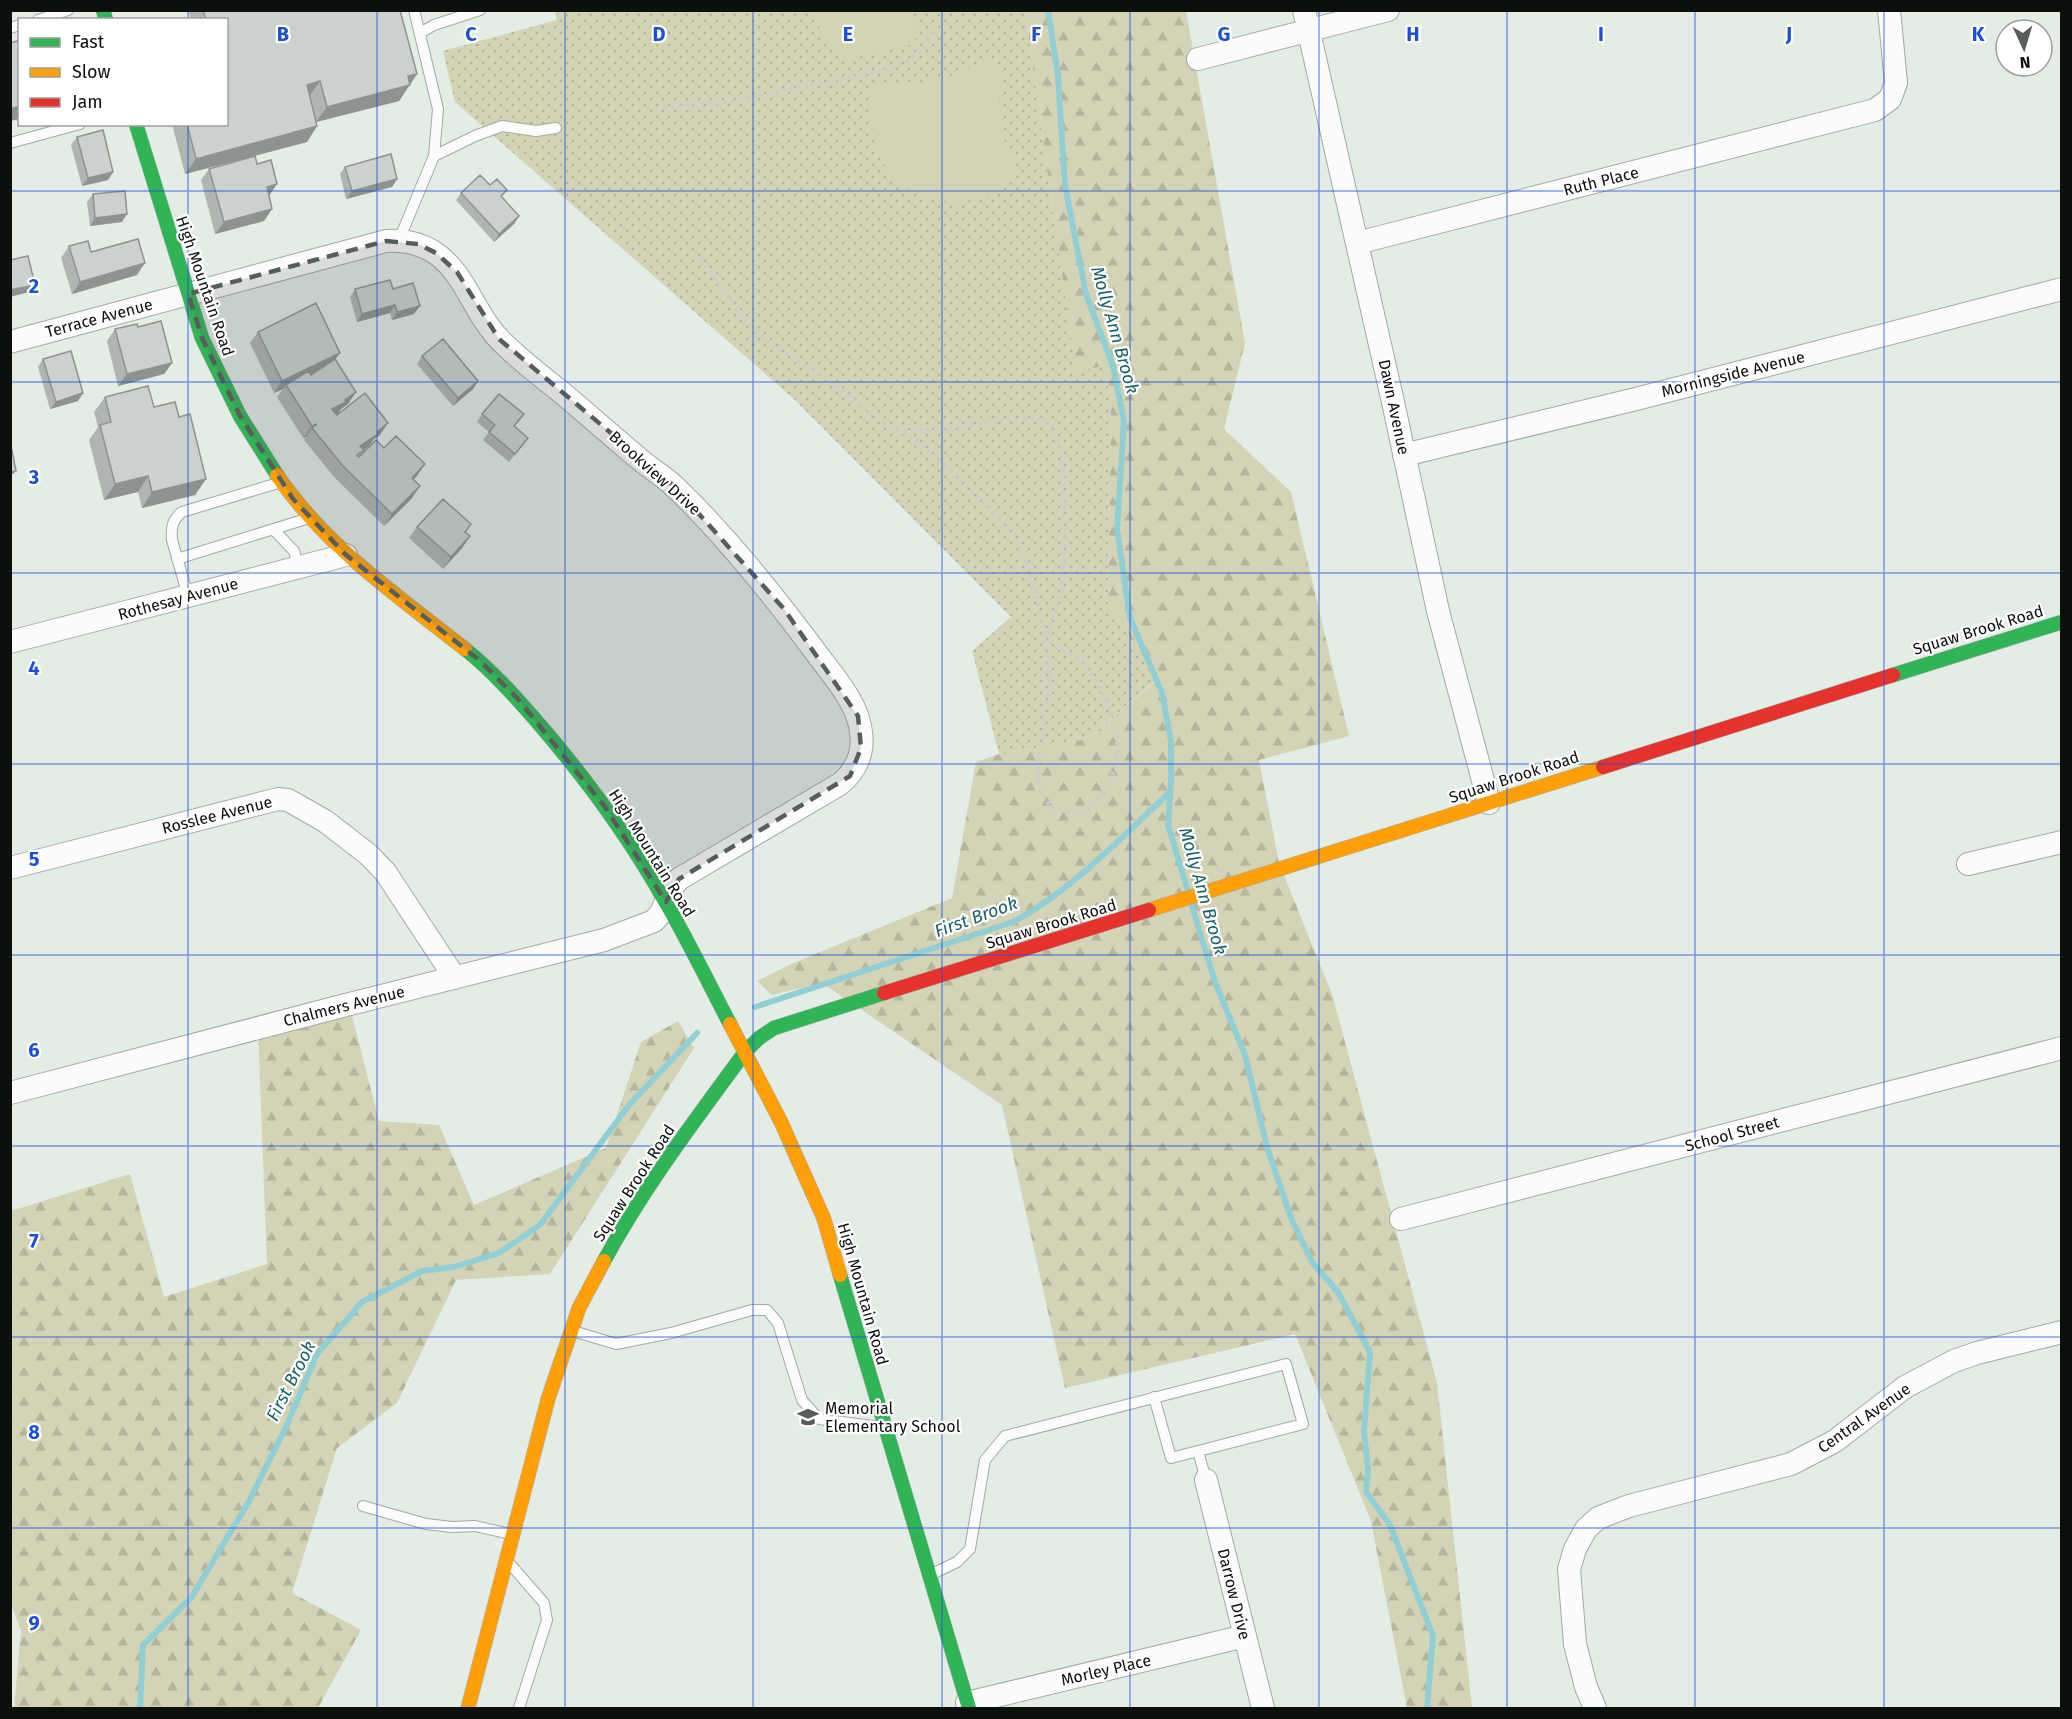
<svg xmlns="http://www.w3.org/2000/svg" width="2072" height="1719" font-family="'Fira Sans',sans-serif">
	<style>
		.grass { fill: url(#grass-dots) }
		.forest { fill: url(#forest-firs) }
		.pitch { fill: #d3d4b5 }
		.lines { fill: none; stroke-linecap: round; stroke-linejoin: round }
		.stream { stroke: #91cfd4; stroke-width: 6 }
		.lane-casing { stroke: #a3a9a5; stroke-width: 12 }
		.street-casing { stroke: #a3a9a5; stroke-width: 24 }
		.fast-casing { stroke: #a3a9a5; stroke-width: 15 }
		.slow-casing { stroke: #a3a9a5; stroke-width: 15 }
		.jam-casing { stroke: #a3a9a5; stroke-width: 15 }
		.path { stroke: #cacdcc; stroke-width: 4; stroke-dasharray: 3 4.5; stroke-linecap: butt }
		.lane { stroke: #fbfcfb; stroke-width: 10 }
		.street { stroke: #fbfcfb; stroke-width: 22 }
		.fast { stroke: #30b455; stroke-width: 14 }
		.slow { stroke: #ff9f0a; stroke-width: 14 }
		.jam { stroke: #e5322d; stroke-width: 14 }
		.wall { fill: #afb5b1 }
		.shaded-wall { fill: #8e9390 }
		.building { fill: #cbd2ce; stroke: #8e9390; stroke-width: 1.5 }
		.marked { fill: #575d59; fill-opacity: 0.2; stroke: #575d59; stroke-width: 4.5; stroke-dasharray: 12 8; stroke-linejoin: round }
		.grid { fill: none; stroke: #1d4ed8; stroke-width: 1.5; stroke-opacity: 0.55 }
		.labels { text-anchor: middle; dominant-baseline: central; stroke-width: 4.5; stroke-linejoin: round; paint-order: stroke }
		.street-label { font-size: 16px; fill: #0b100d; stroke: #fff }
		.poi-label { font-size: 16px; fill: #0b100d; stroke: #fff; text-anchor: start }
		.water-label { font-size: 18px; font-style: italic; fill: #1a6168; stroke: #fff }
		.grid-label { font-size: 20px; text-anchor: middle; font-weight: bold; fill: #1d4ed8; stroke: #fff; stroke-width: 4.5; stroke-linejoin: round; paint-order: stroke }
	</style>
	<defs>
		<pattern id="grass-dots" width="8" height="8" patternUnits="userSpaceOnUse" patternTransform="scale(1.5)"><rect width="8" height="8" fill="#d3d4b5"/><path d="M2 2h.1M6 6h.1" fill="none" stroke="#b4b59a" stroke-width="1.8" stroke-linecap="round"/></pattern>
		<pattern id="forest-firs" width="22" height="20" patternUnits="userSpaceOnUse" patternTransform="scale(1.5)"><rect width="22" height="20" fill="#d3d4b5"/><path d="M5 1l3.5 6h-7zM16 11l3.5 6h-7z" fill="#b4b59a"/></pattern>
	</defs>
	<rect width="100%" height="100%" fill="#e4ece6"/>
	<path class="grass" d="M555,11h470l51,361 29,-7 6,35 -3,203 50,75 -70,61 -89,15 -27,-103 39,-34 -217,-218 -339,-297 -12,-51 114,-31z"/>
	<path class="forest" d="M1025,11h161l59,332 -21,86 67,63 58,244 -90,24 20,103 53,131 105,389 35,325h-65l-36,-187 -76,-187 -230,54 -63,-283 -180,-122 -50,12 -15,-14 34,-17 161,-66 24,-136 23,-8 89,-15 70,-60 -50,-76 3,-203 -6,-35 -29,8z
		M350,1008l29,113 60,4 35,80 132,-57 35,-106 37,-21 16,27 -144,226 -94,6 -59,123 -60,45 -45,145 69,37 -43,78h-304l7,-77 -10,-28v-392l119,-37 34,123 103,-33 -9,-236z"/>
	<path class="pitch" d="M818,11h93l7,22 -5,11 -69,16c-14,-14 -29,-29 -26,-49z
		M988,60l13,10 -2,36 6,38 7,6 5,27c-43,40 -116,33 -139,-26 -8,-20 -7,-43 -7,-64l35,-6 7,3 40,-8z"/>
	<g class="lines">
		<path class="stream" d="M1048,10l10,65 7,110 21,109 27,72 11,56 -7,107 13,89 32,75 9,48v41l-3,43 19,63
			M1192,906l23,76 30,73 22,92 24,71 21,44 26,30 32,60 -6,79 4,38 -2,23 24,33 43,111 -6,72
			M755,1007l258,-85c58,-31 109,-85 157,-130
			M140,1708l3,-63 48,-47 57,-95 38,-76 31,-73 45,-52 60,-31 32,-4 45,-14 41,-28 89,-120 68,-72"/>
		<defs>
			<path id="lane" d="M38,20l30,-10
				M10,28l10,-3
				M420,33l14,-8 46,-15
				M10,143l70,-19
				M434,156l41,-20 27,-10 34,5 20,-3
				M399,240l35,-84 4,-47 -24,-99
				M273,529l21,22 5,16
				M177,559l129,-40
				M188,596l-16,-56c-1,-12 0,-20 10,-28l96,-29
				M573,1331l43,13 55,-11 81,-23h15l11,13 24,77 17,19 62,8
				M1198,1451l8,29
				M363,1506l63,18 26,3 23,-1 35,8
				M510,1564l34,39 3,17 -28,88
				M932,1574l25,-12 13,-13 15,-89 20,-24 281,-72 17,60 -132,34 -17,-61"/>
			<path id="street" d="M1304,10l89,392 45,209 51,192
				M1198,59l190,-49
				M1357,243l518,-133 15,-11 6,-16 -7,-73
				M10,342l376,-101c18,-1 37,3 52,14 29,22 37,61 64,87 18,18 39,34 59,50 25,21 50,43 76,65 12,11 27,19 39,31 52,50 98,108 141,166 17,23 41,49 44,78 3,21 -5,39 -21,52l-161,95 -8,10 -10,24 -7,8 -50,19 -266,67 -328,86
				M1404,455l232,-56 426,-110
				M10,642l336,-87
				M1968,864l94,-22
				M10,868l268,-69 10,1 37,21 44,34 17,18 69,105
				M1401,1219l661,-171
				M1206,1480l57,228
				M967,1703l278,-67
				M1595,1708l-9,-21 -11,-43 -6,-75 6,-20 11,-20 12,-11 31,-12 162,-42 44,-23 70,-54 49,-26 23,-8 85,-21"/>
			<path id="fast" d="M103,10l3,10
				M136,124l66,214 38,78 37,59
				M465,649c30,24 55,53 80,82 45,53 87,111 121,172 23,39 43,81 64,121
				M1893,675l169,-53
				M604,1261c40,-74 91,-141 141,-209l14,-14 15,-10 110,-35
				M840,1275l129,433"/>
			<path id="slow" d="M277,475c49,72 121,121 188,174
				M1149,910l454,-143
				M730,1024l51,98 43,97 16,56
				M468,1708l80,-309 31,-91 25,-47"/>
			<path id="jam" d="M1603,767l290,-92
				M884,993l265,-83"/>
		</defs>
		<use href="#lane" class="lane-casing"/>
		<use href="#street" class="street-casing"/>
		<use href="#fast" class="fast-casing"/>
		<use href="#slow" class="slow-casing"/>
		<use href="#jam" class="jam-casing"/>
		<path class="path" d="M656,108l59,-4 176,-35c29,-10 37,-29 52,-54l1,-5
			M701,259l41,58 29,27 64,41 39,32 43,23 75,70 25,28 14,35 11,49 8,61 -12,82 1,24 13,19 26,7 19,-12 14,-22 6,-25v-20l-10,-35 -24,-41 -38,-19 16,-50 5,-51 -4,-87 -10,-26 -14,-9 -48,4 -40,6 -52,2"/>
		<use href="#lane" class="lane"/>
		<use href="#street" class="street"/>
		<use href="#fast" class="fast"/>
		<use href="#slow" class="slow"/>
		<use href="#jam" class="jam"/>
	</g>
	<path class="wall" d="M188,10h212l17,64 -18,27 -83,21 1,4 -10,16 -122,32 -13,-50h54v-104h-35z
		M77,137l36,35 -5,8 -26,6 -11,-41z
		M257,164l12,32 3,13 -8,12 -49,13 -14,-54 8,-11z
		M345,167l52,12 -5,8 -46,12 -6,-25z
		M490,185l17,5 -5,7 17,19 -5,8 -20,18 -38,-42 5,-7z
		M93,194l29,28 -32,4 -3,-24z
		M69,246l22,6 46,23 -65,19 -11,-36z
		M355,289h38l21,25 -22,6 -2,-7 -33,9 -7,-25z
		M138,327l34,36 -8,11 -46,12 -11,-45 8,-12z
		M258,332l78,27 12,45 -7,5 -5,5 44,21 -6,4 -5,7 -5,4 -4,6 24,-8 33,28 -4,3 -1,19 -28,28 -49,-48 -31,-38 2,-3 -3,1 -26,-41 6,-8 -9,4 -24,-50z
		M422,356l56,25 -5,8 -20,17 -36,-42z
		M43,359l40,34 -5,8 -28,8 -12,-42z
		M105,397l49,10 25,10 27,62 -11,16 -53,13 -4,-16 -34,8 -15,-60 9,-13 -4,-15z
		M482,414l32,13 8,19 -13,16 -26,-22 6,-8 -12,-10z
		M471,524l-6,9 5,3 -8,12 -19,21 -34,-31 8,-11z"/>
	<path class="shaded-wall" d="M417,74l-18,27 -83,21 11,-15 81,-31z
		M320,81l-11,16 -2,-12z
		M20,106v13l-10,2v-12z
		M317,126l-10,16 -122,32 11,-15z
		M113,172l-5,8 -26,6 6,-8z
		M397,179l-5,8 -46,12 6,-8z
		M277,184l-8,12 -2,-9z
		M272,209l-8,12 -49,13 9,-12z
		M127,214l-5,8 -32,4 5,-8z
		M519,216l-5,8 -20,18 5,-8z
		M145,263l-8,12 -65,19 8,-12z
		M35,285l-6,7 -19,5v-7z
		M395,305l-5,8 -33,9 5,-8z
		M420,306l-6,8 -22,6 5,-8z
		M340,353l-8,11 -45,23 -1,-2 -3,4 -9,4 8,-12z
		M172,363l-8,11 -46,12 9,-12z
		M478,381l-5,8 -20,17 5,-8z
		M356,392l-8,12 -7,5 -3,5 -14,7 8,-12z
		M83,393l-5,8 -28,8 6,-7z
		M388,423l-8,12 -6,4 -5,7 -17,12 8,-12 17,-14z
		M317,424l-5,4 -6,9 -3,1 9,-12z
		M425,464l-8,12 -14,13 9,-11z
		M16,471l-3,3 -3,1v-3z
		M148,476l-10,16 -34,8 11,-16z
		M206,479l-11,16 -53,13 10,-16z
		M420,486l-8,12 -28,28 8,-12z
		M470,536l-8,12 -19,21 8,-12z"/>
	<path class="building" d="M203,10h197l17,64 -9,2 2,9 -83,22 -7,-26 -13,4 10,41 -121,33 -9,-35h39v-104h-20z
		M20,40v66l-10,3v-66z
		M103,130l10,42 -25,6 -11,-41z
		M391,154l6,25 -45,12 -7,-24z
		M255,156l2,8 14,-4 6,24 -10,3 5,22 -48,13 -15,-53z
		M480,175l10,10 7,-6 10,11 -6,6 18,20 -20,18 -38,-41z
		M125,191l2,23 -32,4 -2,-24z
		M138,239l7,24 -65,19 -11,-36 19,-5 3,11z
		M28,256l7,29 -25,5v-30z
		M390,280l3,9 20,-6 7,23 -23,6 -2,-7 -33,9 -7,-25z
		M316,303l24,50 -58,28 -24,-49z
		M161,321l11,42 -45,11 -12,-45 22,-5 1,3z
		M443,339l35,42 -20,17 -36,-42z
		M71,351l12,42 -27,9 -13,-43z
		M335,359l21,33 -11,8 1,2 -14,7 2,3 3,3 28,-22 23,30 -11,9 1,2 -18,12 4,4 -7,5 2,2 17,-17 8,8 12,-12 29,28 -13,14 8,8 -28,28 -49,-48 -31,-38 5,-4 -5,2 -26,-41 22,-14 3,4z
		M148,386l6,21 21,-5 4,15 11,-3 16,65 -54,13 -4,-16 -33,8 -15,-59 11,-3 -6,-25z
		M499,394l25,20 -10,12 14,12 -13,16 -26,-22 6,-7 -13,-11z
		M10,450h2l4,21 -6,1z
		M443,499l28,25 -6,8 5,4 -19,21 -34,-30z"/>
	<path class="marked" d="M386,241l32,3 18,9 21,19 42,67 175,147 110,123 74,107 3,32 -11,28 -171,103 -13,23 -61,-95 -88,-109 -38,-38 -133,-105 -53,-56 -53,-83 -38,-78 -14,-44z"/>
	<path class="grid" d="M188,10v10M377,10v1698M565,10v1698M753,10v1698M942,10v1698M1130,10v1698M1319,10v1698M1507,10v1698M1695,10v1698M1884,10v1698M188,124v1584M10,191h2052M10,382h2052M10,573h2052M10,764h2052M10,955h2052M10,1146h2052M10,1337h2052M10,1528h2052"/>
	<defs>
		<symbol id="school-bare" viewBox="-9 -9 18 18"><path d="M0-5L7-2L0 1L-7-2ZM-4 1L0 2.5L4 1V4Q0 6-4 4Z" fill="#575d59" stroke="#fff" stroke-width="2.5" paint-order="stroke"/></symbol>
	</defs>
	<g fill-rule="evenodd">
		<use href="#school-bare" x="793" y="1402" width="30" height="30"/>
	</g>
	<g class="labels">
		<g class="street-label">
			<text transform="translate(1601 181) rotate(-14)">Ruth Place</text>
			<text transform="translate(205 286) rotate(71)">High Mountain Road</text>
			<text transform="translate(99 318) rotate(-15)">Terrace Avenue</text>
			<text transform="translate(1733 374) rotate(-14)">Morningside Avenue</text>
			<text transform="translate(1394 407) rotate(78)">Dawn Avenue</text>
			<text transform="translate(655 473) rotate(42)">Brookview Drive</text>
			<text transform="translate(178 599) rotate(-15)">Rothesay Avenue</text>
			<text transform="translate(1978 630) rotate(-17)">Squaw Brook Road</text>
			<text transform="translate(1514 777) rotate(-18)">Squaw Brook Road</text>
			<text transform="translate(217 815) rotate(-14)">Rosslee Avenue</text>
			<text transform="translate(652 853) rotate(58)">High Mountain Road</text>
			<text transform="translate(1051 924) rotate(-17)">Squaw Brook Road</text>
			<text transform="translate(344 1006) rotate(-14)">Chalmers Avenue</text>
			<text transform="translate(1732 1134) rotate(-15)">School Street</text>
			<text transform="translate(634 1183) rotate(-57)">Squaw Brook Road</text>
			<text transform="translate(863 1294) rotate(74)">High Mountain Road</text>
			<text transform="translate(1864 1418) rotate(-35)">Central Avenue</text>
			<text transform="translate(1234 1594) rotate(76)">Darrow Drive</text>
			<text transform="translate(1106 1670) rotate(-13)">Morley Place</text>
		</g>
		<g class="poi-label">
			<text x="825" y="1408">Memorial<tspan x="825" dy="18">Elementary School</tspan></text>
		</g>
		<g class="water-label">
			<text transform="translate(1115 330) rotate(74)">Molly Ann Brook</text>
			<text transform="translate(1203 891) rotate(74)">Molly Ann Brook</text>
			<text transform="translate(976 917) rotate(-20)">First Brook</text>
			<text transform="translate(291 1381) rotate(-63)">First Brook</text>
		</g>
	</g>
	<g class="grid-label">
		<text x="283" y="41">B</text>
		<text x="471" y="41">C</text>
		<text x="659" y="41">D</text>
		<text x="848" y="41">E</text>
		<text x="1036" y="41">F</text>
		<text x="1224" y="41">G</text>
		<text x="1413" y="41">H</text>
		<text x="1601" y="41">I</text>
		<text x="1789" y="41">J</text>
		<text x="1978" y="41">K</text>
		<text x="34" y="293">2</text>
		<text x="34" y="484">3</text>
		<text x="34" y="675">4</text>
		<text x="34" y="866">5</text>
		<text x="34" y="1057">6</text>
		<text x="34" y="1248">7</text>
		<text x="34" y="1439">8</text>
		<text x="34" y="1630">9</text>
	</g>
	<rect width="2072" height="1719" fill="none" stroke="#0b100d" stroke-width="24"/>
	<rect x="18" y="18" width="210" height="108" fill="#ffffff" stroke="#9d9f9e" stroke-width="1.5"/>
	<rect x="30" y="38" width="30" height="9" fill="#30b455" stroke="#9d9f9e" stroke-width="1.5"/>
	<text x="72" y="48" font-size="18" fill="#0b100d">Fast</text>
	<rect x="30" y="68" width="30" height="9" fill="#ff9f0a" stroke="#9d9f9e" stroke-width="1.5"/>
	<text x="72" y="78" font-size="18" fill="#0b100d">Slow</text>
	<rect x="30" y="98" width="30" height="9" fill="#e5322d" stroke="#9d9f9e" stroke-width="1.5"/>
	<text x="72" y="108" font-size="18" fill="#0b100d">Jam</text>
	<g transform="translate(2024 48) rotate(176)"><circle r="28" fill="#ffffff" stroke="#9d9f9e" stroke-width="1.5"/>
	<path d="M0-4.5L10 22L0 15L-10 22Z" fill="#575d59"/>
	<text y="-9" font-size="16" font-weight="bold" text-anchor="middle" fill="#0b100d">N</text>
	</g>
</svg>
